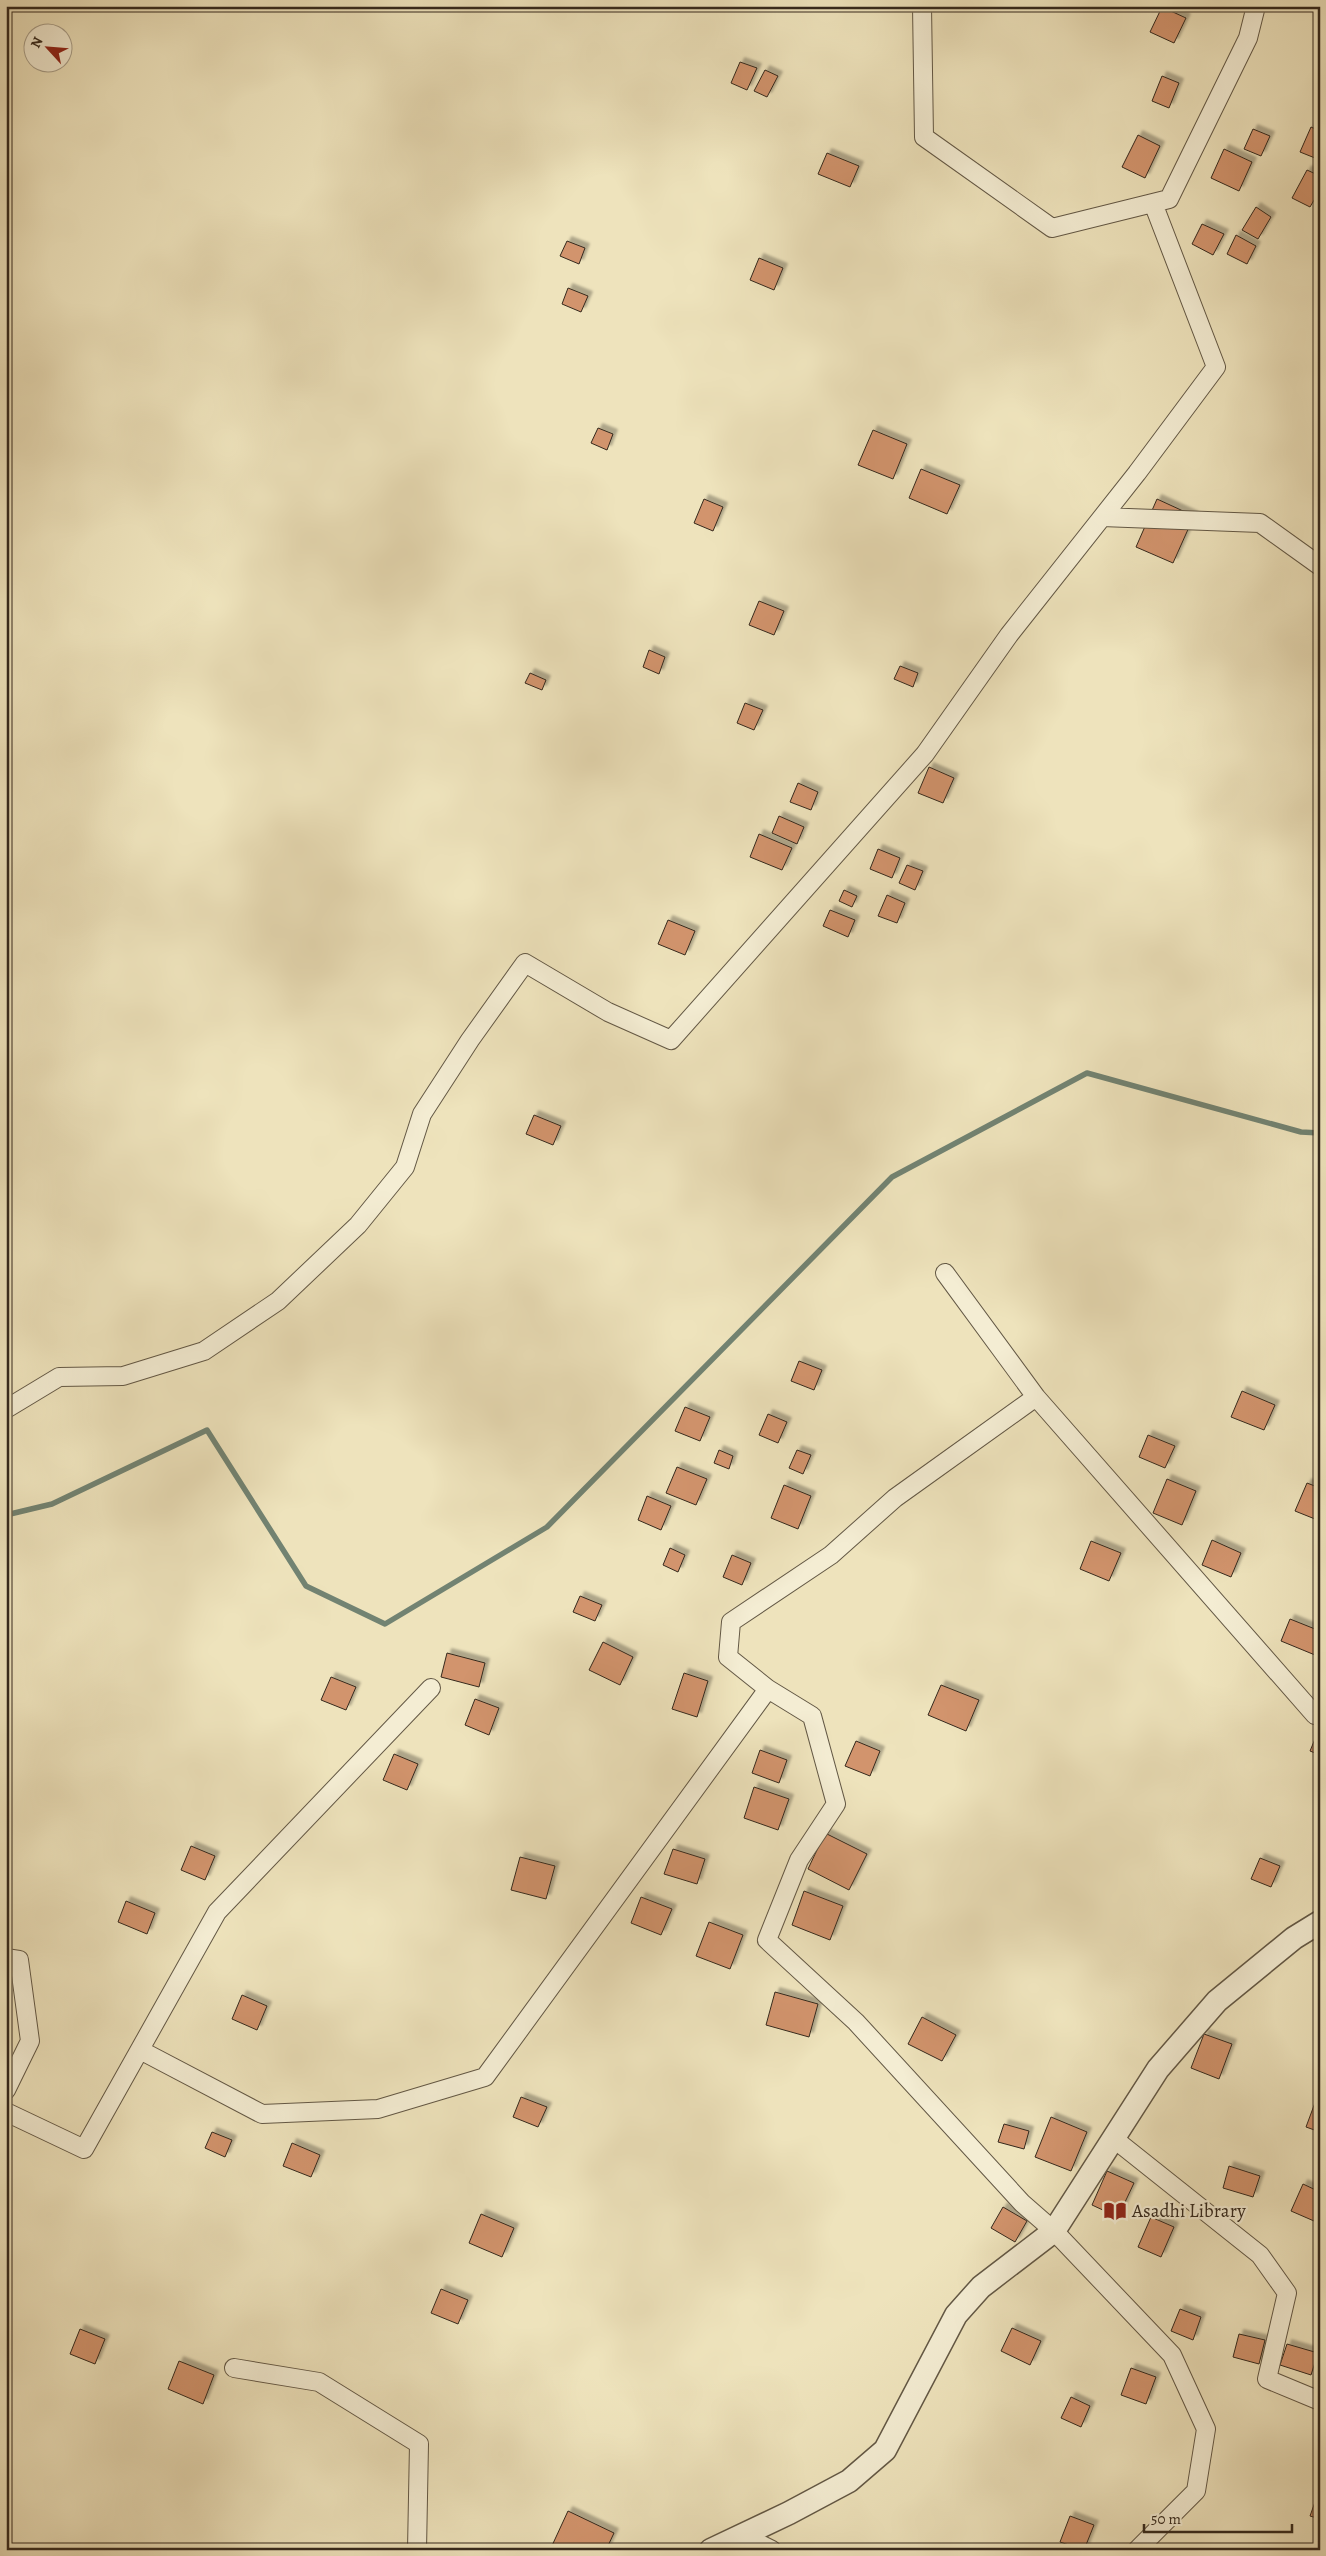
<svg xmlns="http://www.w3.org/2000/svg" width="1326" height="2556" font-family="Alegreya,serif">
	<style>
		.lines { fill: none; stroke-linecap: round; stroke-linejoin: round }
		.stream { stroke: #728372; stroke-width: 5.5 }
		.building { fill: #d2946d; stroke: #35291d; filter: url(#shadow) }
		.minor-casing { stroke: #635845; stroke-width: 20 }
		.tertiary-casing { stroke: #635845; stroke-width: 25 }
		.minor { stroke: #f4edd3; stroke-width: 18 }
		.tertiary { stroke: #f4edd3; stroke-width: 22 }
		.labels { text-anchor: middle; dominant-baseline: central; stroke-width: 4.5; stroke-linejoin: round; paint-order: stroke }
		.poi-label { font-size: 19px; fill: #35291d; stroke: #f4edd3; text-anchor: start }
	</style>
	<defs>
		<filter id="shadow"><feDropShadow dx="4.5" dy="-4.5" stdDeviation="1" flood-color="#0004"/></filter>
	</defs>
	<rect width="100%" height="100%" fill="#eee3bc"/>
	<filter id="stains"><feTurbulence type="fractalNoise" baseFrequency=".004" numOctaves="4"/><feColorMatrix values="0 0 0 0 .2 0 0 0 0 .09 0 0 0 0 .02 0 0 0 .5 -.17"/></filter>
	<radialGradient id="worn" r=".72"><stop offset=".6" stop-color="#630" stop-opacity="0"/><stop offset="1" stop-color="#630" stop-opacity=".3"/></radialGradient>
	<g class="lines">
		<path class="stream" d="M6,1515l46,-11 155,-74 99,156 79,38 162,-97 345,-350 195,-104 214,59 19,1"/>
	</g>
	<path class="building" d="M1162,7l24,11 -12,25 -24,-11z
		M740,62l17,6 -10,22 -16,-7z
		M765,70l13,6 -11,21 -13,-6z
		M1162,76l17,7 -10,25 -17,-7z
		M1311,127l9,4v29l-20,-8z
		M1253,129l17,7 -9,20 -17,-7z
		M1138,135l22,11 -15,32 -23,-11z
		M1224,149l28,13 -13,29 -28,-13z
		M827,153l32,13 -9,21 -32,-13z
		M1307,170l13,6v14l-10,17 -18,-9z
		M1256,207l15,10 -13,22 -16,-9z
		M1202,224l22,10 -11,21 -21,-11z
		M1236,235l20,11 -9,18 -20,-10z
		M567,241l18,7 -6,16 -19,-8z
		M759,258l24,10 -9,22 -24,-10z
		M568,288l20,8 -7,16 -19,-8z
		M598,428l15,6 -6,16 -16,-7z
		M873,430l34,14 -14,35 -35,-14z
		M921,469l39,16 -13,29 -38,-16z
		M704,499l19,8 -10,24 -19,-8z
		M1157,499l37,17 -21,47 -37,-16z
		M759,601l25,10 -10,24 -25,-10z
		M649,650l16,7 -6,17 -16,-7z
		M900,666l18,7 -5,14 -19,-8z
		M530,673l16,7 -4,10 -17,-7z
		M745,703l18,7 -9,20 -17,-7z
		M929,767l25,11 -11,25 -25,-10z
		M798,783l20,9 -7,18 -21,-8z
		M779,816l25,11 -7,17 -25,-11z
		M759,834l33,14 -10,22 -32,-13z
		M878,849l22,9 -8,20 -22,-9z
		M907,865l16,6 -8,19 -16,-7z
		M844,890l13,6 -5,11 -13,-6z
		M887,895l18,8 -8,20 -19,-7z
		M830,910l25,10 -7,17 -25,-11z
		M668,920l27,11 -10,24 -27,-11z
		M534,1115l27,11 -8,19 -27,-11z
		M799,1361l23,9 -8,20 -23,-9z
		M1242,1391l33,14 -11,25 -33,-13z
		M685,1407l25,10 -10,24 -25,-10z
		M768,1414l19,8 -9,21 -19,-8z
		M1148,1435l27,11 -10,22 -26,-11z
		M719,1450l14,6 -4,13 -15,-6z
		M797,1450l14,5 -8,19 -14,-6z
		M677,1467l30,12 -11,26 -30,-12z
		M1167,1479l29,12 -14,34 -29,-12z
		M1307,1483l13,5v33l-25,-10z
		M784,1485l27,11 -13,33 -27,-11z
		M647,1496l24,10 -10,24 -23,-10z
		M1212,1540l29,13 -10,24 -29,-12z
		M1091,1541l30,12 -12,28 -29,-12z
		M670,1548l15,7 -7,17 -15,-7z
		M732,1555l19,8 -9,22 -19,-8z
		M580,1596l22,9 -7,16 -22,-9z
		M1290,1619l30,12v13l-5,11 -34,-14z
		M603,1642l30,15 -13,28 -31,-15z
		M447,1653l38,10 -6,24 -38,-10z
		M684,1673l24,8 -11,36 -25,-8z
		M331,1677l25,10 -10,23 -25,-10z
		M941,1685l38,15 -13,31 -38,-16z
		M475,1699l24,9 -10,27 -24,-10z
		M1320,1727v28l-10,-4z
		M856,1741l24,10 -10,25 -25,-10z
		M760,1750l27,10 -8,23 -27,-10z
		M394,1754l24,10 -11,26 -24,-10z
		M754,1787l35,12 -11,31 -34,-12z
		M825,1833l42,21 -18,36 -41,-21z
		M191,1846l24,10 -10,24 -24,-10z
		M673,1849l32,10 -8,25 -33,-10z
		M520,1857l35,9 -9,33 -35,-9z
		M1260,1858l20,8 -9,21 -20,-8z
		M804,1891l39,15 -13,34 -38,-15z
		M641,1897l31,12 -11,26 -30,-12z
		M126,1901l29,12 -8,21 -29,-12z
		M709,1922l34,13 -13,34 -34,-13z
		M775,1992l43,12 -9,33 -43,-12z
		M242,1995l25,11 -10,24 -25,-11z
		M922,2017l34,18 -14,26 -34,-17z
		M1204,2034l28,10 -13,35 -28,-11z
		M521,2097l26,10 -9,20 -25,-10z
		M1316,2100l4,1v31l-14,-5z
		M1051,2117l36,15 -16,39 -36,-14z
		M1004,2124l25,7 -5,18 -26,-7z
		M212,2132l20,8 -7,17 -20,-9z
		M292,2143l28,12 -9,22 -28,-11z
		M1229,2166l31,10 -7,21 -30,-9z
		M1107,2171l27,12 -16,34 -26,-12z
		M1303,2184l17,8v16l-6,13 -23,-10z
		M1003,2207l24,14 -12,21 -24,-14z
		M481,2214l33,14 -12,29 -33,-14z
		M1151,2217l23,10 -13,30 -23,-10z
		M441,2289l27,11 -10,24 -27,-11z
		M1180,2309l21,8 -8,23 -22,-9z
		M1012,2328l29,13 -11,24 -29,-14z
		M80,2329l25,10 -10,25 -25,-10z
		M1239,2334l26,6 -6,24 -26,-7z
		M1287,2344l31,9 -7,22 -31,-10z
		M179,2361l35,14 -11,29 -35,-15z
		M1131,2368l25,9 -10,27 -25,-9z
		M1071,2397l19,9 -9,21 -20,-9z
		M1320,2488v31l-10,-3z
		M568,2511l46,22 -8,17h-56z
		M1070,2516l24,9 -10,25 -24,-8z"/>
	<g class="lines">
		<defs>
			<path id="minor" d="M922,6l2,131 128,91 117,-29 79,-161 8,-32
				M1102,517l158,6 60,43
				M945,1273l91,124 -141,101 -64,57 -100,67 -3,35 40,32 44,27 24,88 -37,56 -32,80 89,82 166,181 32,28 118,124 34,74 -10,62 -59,59
				M1036,1397l279,318 5,-3
				M6,1409l53,-32 64,-1 81,-25 74,-50 80,-76 47,-58 17,-53 48,-74 55,-77 83,49 63,28 254,-286 84,-119 128,-162 79,-106 -63,-164
				M6,1958l13,2 11,81 -24,49
				M140,2050l122,64 116,-5 107,-32 283,-388
				M6,2112l78,37 133,-237 214,-224
				M1113,2138l147,117 27,38 -20,86 53,22
				M234,2368l85,14 100,62 -2,106
				M742,2535l30,15"/>
			<path id="tertiary" d="M711,2550l78,-37 60,-32 36,-31 71,-135 25,-28 73,-56 104,-162 59,-68 77,-63 26,-16"/>
		</defs>
		<use href="#minor" class="minor-casing"/>
		<use href="#tertiary" class="tertiary-casing"/>
		<use href="#minor" class="minor"/>
		<use href="#tertiary" class="tertiary"/>
	</g>
	<defs>
		<symbol id="library-bare" viewBox="-9 -9 18 18"><path d="M-6-4Q-3-5.5-.7-3.5V5Q-3 3-6 4ZM6-4Q3-5.5 .7-3.5V5Q3 3 6 4Z" fill="#8f2418" stroke="#f4edd3" stroke-width="2.5" paint-order="stroke"/></symbol>
	</defs>
	<g fill-rule="evenodd">
		<use href="#library-bare" x="1099" y="2195" width="32" height="32"/>
	</g>
	<g class="labels">
		<g class="poi-label">
			<text x="1132" y="2211">Asadhi Library</text>
		</g>
	</g>
	<rect width="1326" height="2556" fill="none" stroke="#eee3bc" stroke-width="25"/>
	<rect x="8" y="8" width="1311" height="2541" fill="none" stroke="#35291d" stroke-width="2.5"/>
	<rect x="12" y="12" width="1301" height="2531" fill="none" stroke="#35291d"/>
	<g transform="translate(48 48) rotate(296)"><circle r="24" fill="#f4edd3" stroke="#a89f8a"/>
	<path d="M0-4L9 19L0 12L-9 19Z" fill="#8f2418"/>
	<text y="-8" font-size="14" font-weight="bold" text-anchor="middle" fill="#35291d">N</text>
	</g>
	<path d="M1144 2524v8h148v-8" fill="none" stroke="#35291d" stroke-width="2.5"/>
	<text x="1151" y="2524" font-size="15" fill="#35291d" stroke="#f4edd3" stroke-width="4" paint-order="stroke">50 m</text>
	<rect width="100%" height="100%" filter="url(#stains)"/>
	<rect width="100%" height="100%" fill="url(#worn)"/>
</svg>
